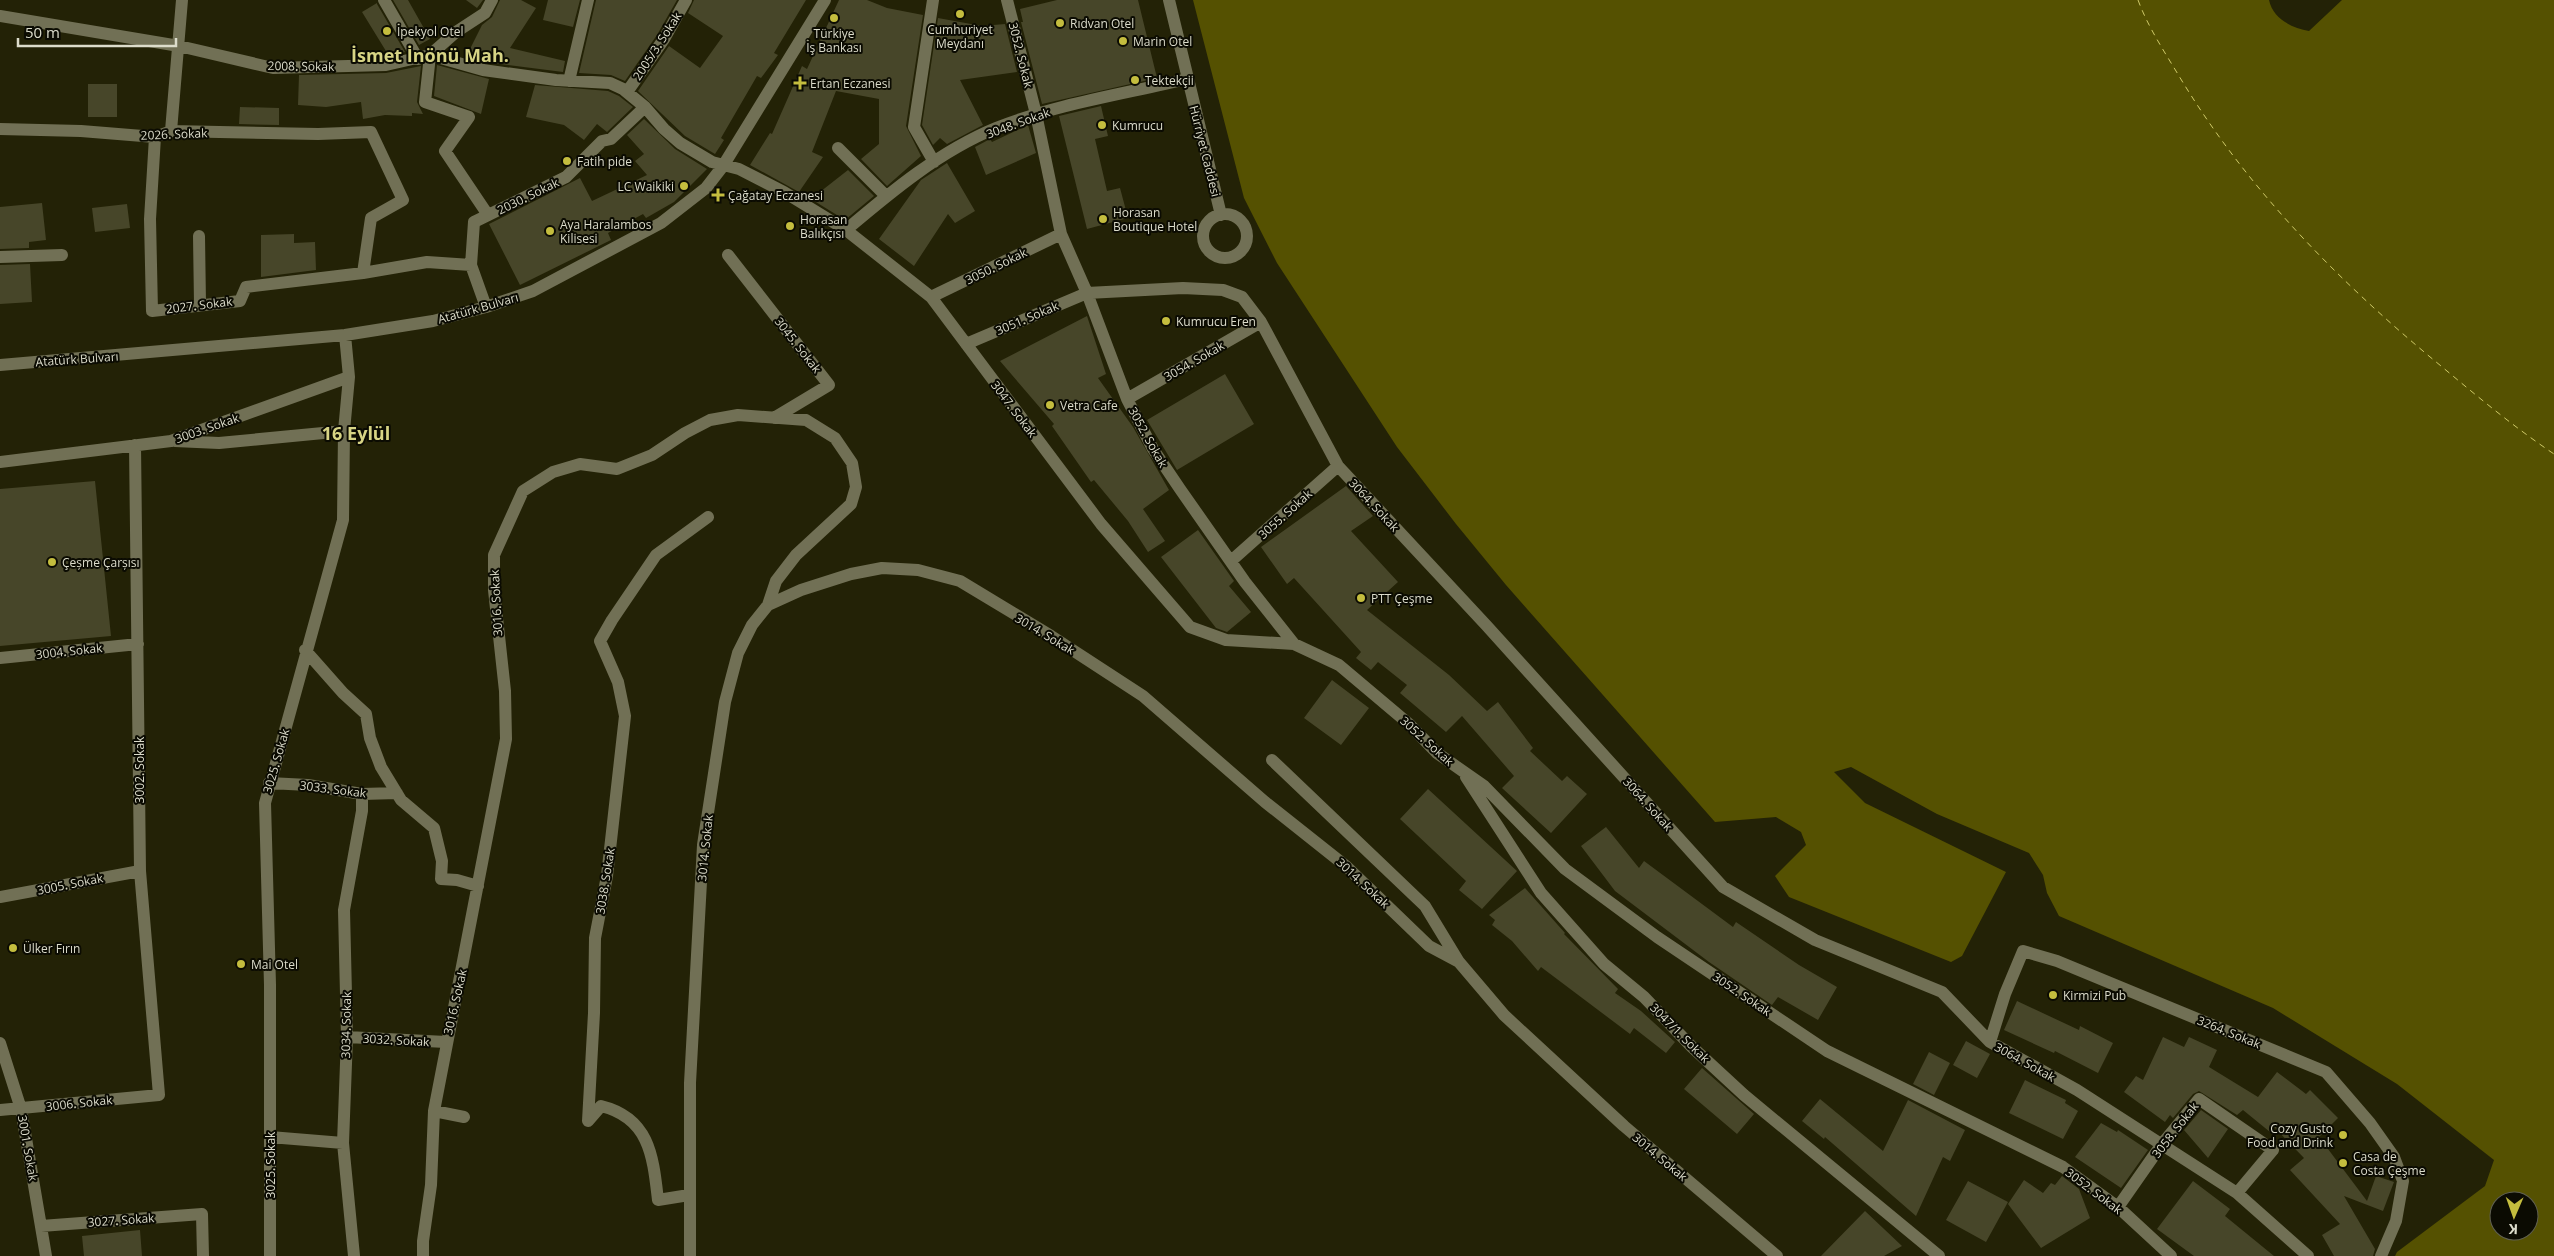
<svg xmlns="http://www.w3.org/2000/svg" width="2554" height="1256" font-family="'Open Sans',sans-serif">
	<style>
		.water { fill: #555101; fill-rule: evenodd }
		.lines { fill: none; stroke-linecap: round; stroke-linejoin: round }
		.ferry { stroke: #cec968; stroke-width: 1; stroke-dasharray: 6 5; stroke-linecap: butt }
		.building { fill: #474629 }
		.minor { stroke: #717055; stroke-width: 12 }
		.poi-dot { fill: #c4bd3e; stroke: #0b0b02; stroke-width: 2 }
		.labels { text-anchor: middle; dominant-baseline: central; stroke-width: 4; stroke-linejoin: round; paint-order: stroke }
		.poi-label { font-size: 12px; fill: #dcdccb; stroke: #0b0b02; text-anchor: start }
		.street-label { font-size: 12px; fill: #dcdccb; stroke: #0b0b02 }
		.district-label { font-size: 18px; font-weight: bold; fill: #d7d485; stroke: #0b0b02 }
	</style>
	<rect width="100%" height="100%" fill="#232206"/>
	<path class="water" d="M1193,0h1076c4,19 23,28 40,31l33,-31h212v1256h-159l2,-4 88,-66 9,-26 -97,-76 -124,-76 -214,-92 -12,-23 -4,-18 -14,-22 -92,-39 -86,-47 -17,5 31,31 141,69 -44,84 -11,6 -162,-65 -14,-21 31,-31 -5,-13 -25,-15 -61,5 -209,-237 -50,-61 -59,-77 -120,-184 -33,-65zM2499,1201h30v30h-30z"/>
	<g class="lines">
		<path class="ferry" d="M2138,0c10,27 26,51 41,76 68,113 161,207 262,290 37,31 73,61 113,88"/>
	</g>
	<path class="building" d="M393,0h15l22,39 -11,6z
		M466,0h17l-6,8z
		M500,0h21l15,8 -26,40 55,13 -2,11 -78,-10 -19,-5 16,-32 10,-8z
		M548,0h32l-7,27 -30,-7z
		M596,0h81l-20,35 -32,46 -14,-6 -32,-2z
		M694,0h112l-32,53 4,2 -17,23 -4,-2 -36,62 3,2 -9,14 -30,-18 -47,-45 31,-45 31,22 23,-32 -35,-23z
		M839,0h28l20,8 36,7 -17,111 15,30 -34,30 -26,-27 18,-15v-45l-43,-8 -24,61 11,5 -24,35 -49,-27 20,-32 2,1 30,-68 5,3z
		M1057,0h81l19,78 -115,26 -21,-82h2l-3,-13z
		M377,3v1l28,48 -16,4 -27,-44z
		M938,18l44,8 23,-2 12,48 -57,8 23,45 -36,19 -7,-6 -7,7 -11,-20z
		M437,65l52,14 -8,35 -47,-18z
		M421,66l-4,36 6,12 -11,-1v3l-27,-1 -22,4 -2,-17 -35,5 -28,-2 1,-30 87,-2z
		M88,84h29v33h-29z
		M535,85l73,6 11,5 14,11 -26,25 -10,-8 -13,16 -20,-15 -38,-8z
		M1101,106l7,30 -13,3 12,52 13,-3 8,30 -41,11 -28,-113z
		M240,107l39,1v17l-40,-1z
		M644,119l31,30 32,20 -33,33 -28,16 -3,-4 -35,19 3,7 -91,45 -31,-61 91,-46 12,23 55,-26 -12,-14 9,-7 -17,-19z
		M1028,125l8,28 -50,22 -11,-28 15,-8 2,3z
		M947,163l28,48 -20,12 -7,-9 -34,52 -35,-27 42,-59z
		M848,170l26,26 -29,24 -34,-21z
		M42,203l4,37 -17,2v6l-29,1v-42z
		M127,204l3,24 -35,4 -3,-24z
		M294,234v9l21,-1 1,28 -55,7v-42z
		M30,264l2,38 -32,2v-39z
		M1087,316l19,58 -8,4 35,49 36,63 -26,19 22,32 -17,11 -20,-31 -34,-41 -3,2 -39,-56 2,-2 -54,-63z
		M1225,374l29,50 -77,46 -30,-50z
		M95,481l16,155 -111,10v-157z
		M1346,486l27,30 -22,15 47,51 -31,28 82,65 38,36 11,-9 35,46 -3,3 32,30 5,-5 20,18 -36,39 -49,-45 12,-12 -52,-60 -16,16 -46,-39 7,-8 -29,-23 -7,8 -15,-12 5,-6 -67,-74 -7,6 -26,-37z
		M1198,530l36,51 -5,5 22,26 -24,20 -11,-4 -55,-71z
		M1332,680l37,28 -28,37 -37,-27z
		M1428,789l89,82 -35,38 -23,-19 7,-9 -66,-62z
		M1606,827l33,41 5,-7 89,66 3,-5 63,43 38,22 -19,33 -40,-23 -6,8 -63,-43 -94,-71 -34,-45z
		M1525,888l40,45 -1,1 54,55 -3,4 26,18 34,31 -9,11 -32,-25 -4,6 -89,-67 -3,4 -26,-30 -20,-16 3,-5 -6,-5z
		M2017,1001l62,29 1,-4 33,17 -15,30 -43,-22 -1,2 -50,-23z
		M2163,1037l21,10 5,-10 28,13 -8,17 49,30 19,-25 29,22 4,-4 28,28 -19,19 48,64 9,-25 18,6 -11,29 -39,-15 31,53 -2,7h-39l-12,-21 18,-11 -50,-54 14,-12 -30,-31 -4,5 -27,-22 -6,5 -38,-24 -6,3 -20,24 -3,-3 -5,7 -41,-30 12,-16 7,4z
		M1966,1041l24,13 -13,24 -24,-13z
		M1929,1052l21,11 -16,32 -21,-11z
		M1702,1068l52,46 -17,20 -53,-45z
		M2025,1080l41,20 -1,3 13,8 -15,28 -54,-26z
		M1820,1099l63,52 25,-51 57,30 -15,31 -7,-4 -27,59 -91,-79 -1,2 -22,-18z
		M2201,1110l27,19 -20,29 -24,-28z
		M2101,1123l16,9 1,-2 30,20 -27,38 -46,-31z
		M2062,1176l17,13 11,29 -49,30 -33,-44 16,-24 19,13 8,-10 4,2z
		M1968,1181l40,21 -22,40 -40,-22z
		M2193,1181l37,28 -5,7 49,40h-80l-37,-27z
		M1865,1211l37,35 -18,10h-63z
		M140,1230l2,26h-58l-2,-20z"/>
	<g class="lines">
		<path class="minor" d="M384,0l34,59
			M933,0l-19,127 20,35
			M1007,0l29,114 25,120 26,59 40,106 26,50 27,40 65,93 49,62 45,21 70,59 28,29 47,33 81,83 92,68 170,114 236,116 55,40 53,49
			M1169,0l52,215
			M0,16l179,30 94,22 113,-3 44,-10 53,15 73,10 54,3 13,6 22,18 19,22 16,14 32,19 27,7 45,23 62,38 85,67 170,227 89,103 36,13 68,4
			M569,81l19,-81
			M627,92l37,-53 22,-39
			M0,129l81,2 74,6 16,-6 147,3 53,-2 32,68 -32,18 -8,55
			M171,131l11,-131
			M155,137l-5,82 2,92 88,-10 6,-14 117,-14 64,-11 44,3
			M838,148l48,48
			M1203 236a22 22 0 1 1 44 0a22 22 0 1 1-44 0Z
			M488,215l-43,-64 24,-34 -44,-15 5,-47 26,-23 29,-19 7,-13
			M846,230c46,-39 94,-79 150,-102 61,-24 128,-34 191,-49
			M199,236l1,68
			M728,255l101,130 -55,33
			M0,257l62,-2
			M931,297l130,-63
			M486,307l-15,-42 3,-43 92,-45 36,-36 9,-2 34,-32
			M966,344l121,-51 96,-5 40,2 19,7 19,25 77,144 148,159 237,262 92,53 127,52 48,50 87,48 160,103 71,63
			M0,365l345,-30 88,-14 53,-14 47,-16 128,-68 45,-35 17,-22 102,-166
			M1127,399l134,-77
			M175,441l44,2 125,-12
			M0,462l171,-21 178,-64
			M1231,561l107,-95
			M305,650l38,43 23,21 4,24 11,29 20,33 33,28 8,33 -1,18 16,1 21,6
			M0,658l138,-14
			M1272,760l153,146 34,56
			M1466,777l75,116 63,71 40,33 48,50 52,48 195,161
			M269,783l39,2 54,9 35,-1
			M0,897l140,-26
			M347,1037l99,5
			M1990,1042l15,-48 18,-43 34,10 269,111 44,51 24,34 9,24 -7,40 -15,35
			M0,1043l21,66 25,147
			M0,1110l159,-15 -19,-224 -5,-426
			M434,1111l30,6
			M270,1137l73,6
			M689,1195l-31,5c-5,-43 -8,-82 -57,-94l-13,15 6,-108 1,-75 12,-62 18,-160 -7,-34 -18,-41 12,-21 44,-65 52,-38
			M2118,1207l44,-63 37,-45 74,51 -36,43
			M41,1226l161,-12 1,42
			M270,1256v-271l-5,-182 78,-283 1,-89 5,-54 -4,-42
			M354,1256l-11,-113 4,-106 -3,-127 18,-99v-17
			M423,1256v-15l8,-56 3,-74 72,-372 -1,-48 -11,-101v-35l29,-64 30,-19 27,-8 37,5 35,-14 33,-22 25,-13 28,-5 68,5 29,18 17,25 4,24 -5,17 -55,51 -20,26 -8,24
			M690,1256v-173l13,-238 22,-143 13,-49 14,-28 16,-20 33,-15 50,-16 31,-6 36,2 42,11 91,55 92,60 122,106 82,65 82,79 30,16 45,53 120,111 153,130"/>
	</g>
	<g class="poi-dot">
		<circle cx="960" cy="14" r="5"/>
		<circle cx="834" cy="18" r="5"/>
		<circle cx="1060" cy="23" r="5"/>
		<circle cx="387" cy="31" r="5"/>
		<circle cx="1123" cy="41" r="5"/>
		<circle cx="1135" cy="80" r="5"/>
		<path d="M797.5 75.5h5v5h5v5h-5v5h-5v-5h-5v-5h5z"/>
		<circle cx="1102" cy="125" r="5"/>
		<circle cx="567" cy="161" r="5"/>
		<circle cx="684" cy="186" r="5"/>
		<path d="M715.5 187.5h5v5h5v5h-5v5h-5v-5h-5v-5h5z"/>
		<circle cx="1103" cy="219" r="5"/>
		<circle cx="790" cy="226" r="5"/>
		<circle cx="550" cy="231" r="5"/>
		<circle cx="1166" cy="321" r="5"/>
		<circle cx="1050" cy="405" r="5"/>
		<circle cx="52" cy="562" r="5"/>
		<circle cx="1361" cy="598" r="5"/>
		<circle cx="13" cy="948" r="5"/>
		<circle cx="241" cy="964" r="5"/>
		<circle cx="2053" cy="995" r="5"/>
		<circle cx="2343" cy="1135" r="5"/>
		<circle cx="2343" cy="1163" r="5"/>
	</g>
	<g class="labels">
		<g class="poi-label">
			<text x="1070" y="23">Rıdvan Otel</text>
			<text x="960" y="29" text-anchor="middle">Cumhuriyet<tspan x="960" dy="14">Meydanı</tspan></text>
			<text x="397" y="31">İpekyol Otel</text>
			<text x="834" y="33" text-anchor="middle">Türkiye<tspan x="834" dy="14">İş Bankası</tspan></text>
			<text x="1133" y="41">Marin Otel</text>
			<text x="1145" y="80">Tektekçii</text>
			<text x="810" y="83">Ertan Eczanesi</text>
			<text x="1112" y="125">Kumrucu</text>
			<text x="577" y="161">Fatih pide</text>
			<text x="674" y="186" text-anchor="end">LC Waikiki</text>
			<text x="728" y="195">Çağatay Eczanesi</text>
			<text x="1113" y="212">Horasan<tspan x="1113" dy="14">Boutique Hotel</tspan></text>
			<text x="800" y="219">Horasan<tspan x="800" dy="14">Balıkçısı</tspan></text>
			<text x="560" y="224">Aya Haralambos<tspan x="560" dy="14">Kilisesi</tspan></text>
			<text x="1176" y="321">Kumrucu Eren</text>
			<text x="1060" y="405">Vetra Cafe</text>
			<text x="62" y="562">Çeșme Çarșısı</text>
			<text x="1371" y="598">PTT Çeşme</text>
			<text x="23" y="948">Ülker Fırın</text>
			<text x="251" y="964">Mai Otel</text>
			<text x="2063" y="995">Kirmizi Pub</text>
			<text x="2333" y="1128" text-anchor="end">Cozy Gusto<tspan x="2333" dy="14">Food and Drink</tspan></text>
			<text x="2353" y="1156">Casa de<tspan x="2353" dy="14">Costa Çeşme</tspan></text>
		</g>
		<g class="street-label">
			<text transform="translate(657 46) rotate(-57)">2005/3. Sokak</text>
			<text transform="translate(1021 55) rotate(76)">3052. Sokak</text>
			<text transform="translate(301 66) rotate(1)">2008. Sokak</text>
			<text transform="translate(1018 123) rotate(-20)">3048. Sokak</text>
			<text transform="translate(174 134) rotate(-2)">2026. Sokak</text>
			<text transform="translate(1205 151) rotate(76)">Hürriyet Caddesi</text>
			<text transform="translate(528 196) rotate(-26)">2030. Sokak</text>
			<text transform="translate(996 266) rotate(-26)">3050. Sokak</text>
			<text transform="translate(199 305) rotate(-7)">2027. Sokak</text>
			<text transform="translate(478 308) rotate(-16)">Atatürk Bulvarı</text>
			<text transform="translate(1027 318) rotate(-23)">3051. Sokak</text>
			<text transform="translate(798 345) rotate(52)">3045. Sokak</text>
			<text transform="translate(77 359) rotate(-4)">Atatürk Bulvarı</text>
			<text transform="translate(1194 361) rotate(-30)">3054. Sokak</text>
			<text transform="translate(1014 409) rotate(53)">3047. Sokak</text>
			<text transform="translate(207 428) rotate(-19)">3003. Sokak</text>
			<text transform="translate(1148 437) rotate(61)">3052. Sokak</text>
			<text transform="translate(1374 505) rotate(47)">3064. Sokak</text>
			<text transform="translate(1285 514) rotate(-42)">3055. Sokak</text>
			<text transform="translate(496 603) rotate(-93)">3016. Sokak</text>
			<text transform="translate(1045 634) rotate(31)">3014. Sokak</text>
			<text transform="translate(69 651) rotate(-6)">3004. Sokak</text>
			<text transform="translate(1427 741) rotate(42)">3052. Sokak</text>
			<text transform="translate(276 761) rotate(-74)">3025. Sokak</text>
			<text transform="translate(139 770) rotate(-90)">3002. Sokak</text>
			<text transform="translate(333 789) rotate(7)">3033. Sokak</text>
			<text transform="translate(1648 804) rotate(48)">3064. Sokak</text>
			<text transform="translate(705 848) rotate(-84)">3014. Sokak</text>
			<text transform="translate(605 881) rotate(-81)">3038. Sokak</text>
			<text transform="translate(1363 883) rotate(43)">3014. Sokak</text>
			<text transform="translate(70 884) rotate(-11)">3005. Sokak</text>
			<text transform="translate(1742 994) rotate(34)">3052. Sokak</text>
			<text transform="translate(455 1002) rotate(-77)">3016. Sokak</text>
			<text transform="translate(346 1025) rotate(-89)">3034. Sokak</text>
			<text transform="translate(2229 1032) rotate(22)">3264. Sokak</text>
			<text transform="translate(1680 1033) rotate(45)">3047/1. Sokak</text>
			<text transform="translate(396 1040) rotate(3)">3032. Sokak</text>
			<text transform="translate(2025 1062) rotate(29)">3064. Sokak</text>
			<text transform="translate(79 1103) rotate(-6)">3006. Sokak</text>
			<text transform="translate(2175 1130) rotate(-52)">3058. Sokak</text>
			<text transform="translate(28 1148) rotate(80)">3001. Sokak</text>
			<text transform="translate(1660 1157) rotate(40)">3014. Sokak</text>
			<text transform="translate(270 1165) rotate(-90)">3025. Sokak</text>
			<text transform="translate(2094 1191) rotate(37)">3052. Sokak</text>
			<text transform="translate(121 1220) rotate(-4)">3027. Sokak</text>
		</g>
		<g class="district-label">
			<text x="430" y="55">İsmet İnönü Mah.</text>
			<text x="356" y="433">16 Eylül</text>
		</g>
	</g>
	<g transform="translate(2514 1216) rotate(182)"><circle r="24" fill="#0b0b02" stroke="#5f5f52"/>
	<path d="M0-4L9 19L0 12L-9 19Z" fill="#c4bd3e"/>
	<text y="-8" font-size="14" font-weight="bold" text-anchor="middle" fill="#dcdccb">K</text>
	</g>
	<path d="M18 38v8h158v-8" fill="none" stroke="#dcdccb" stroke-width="2.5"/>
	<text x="25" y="38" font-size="15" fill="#dcdccb" stroke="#0b0b02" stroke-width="4" paint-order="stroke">50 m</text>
</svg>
